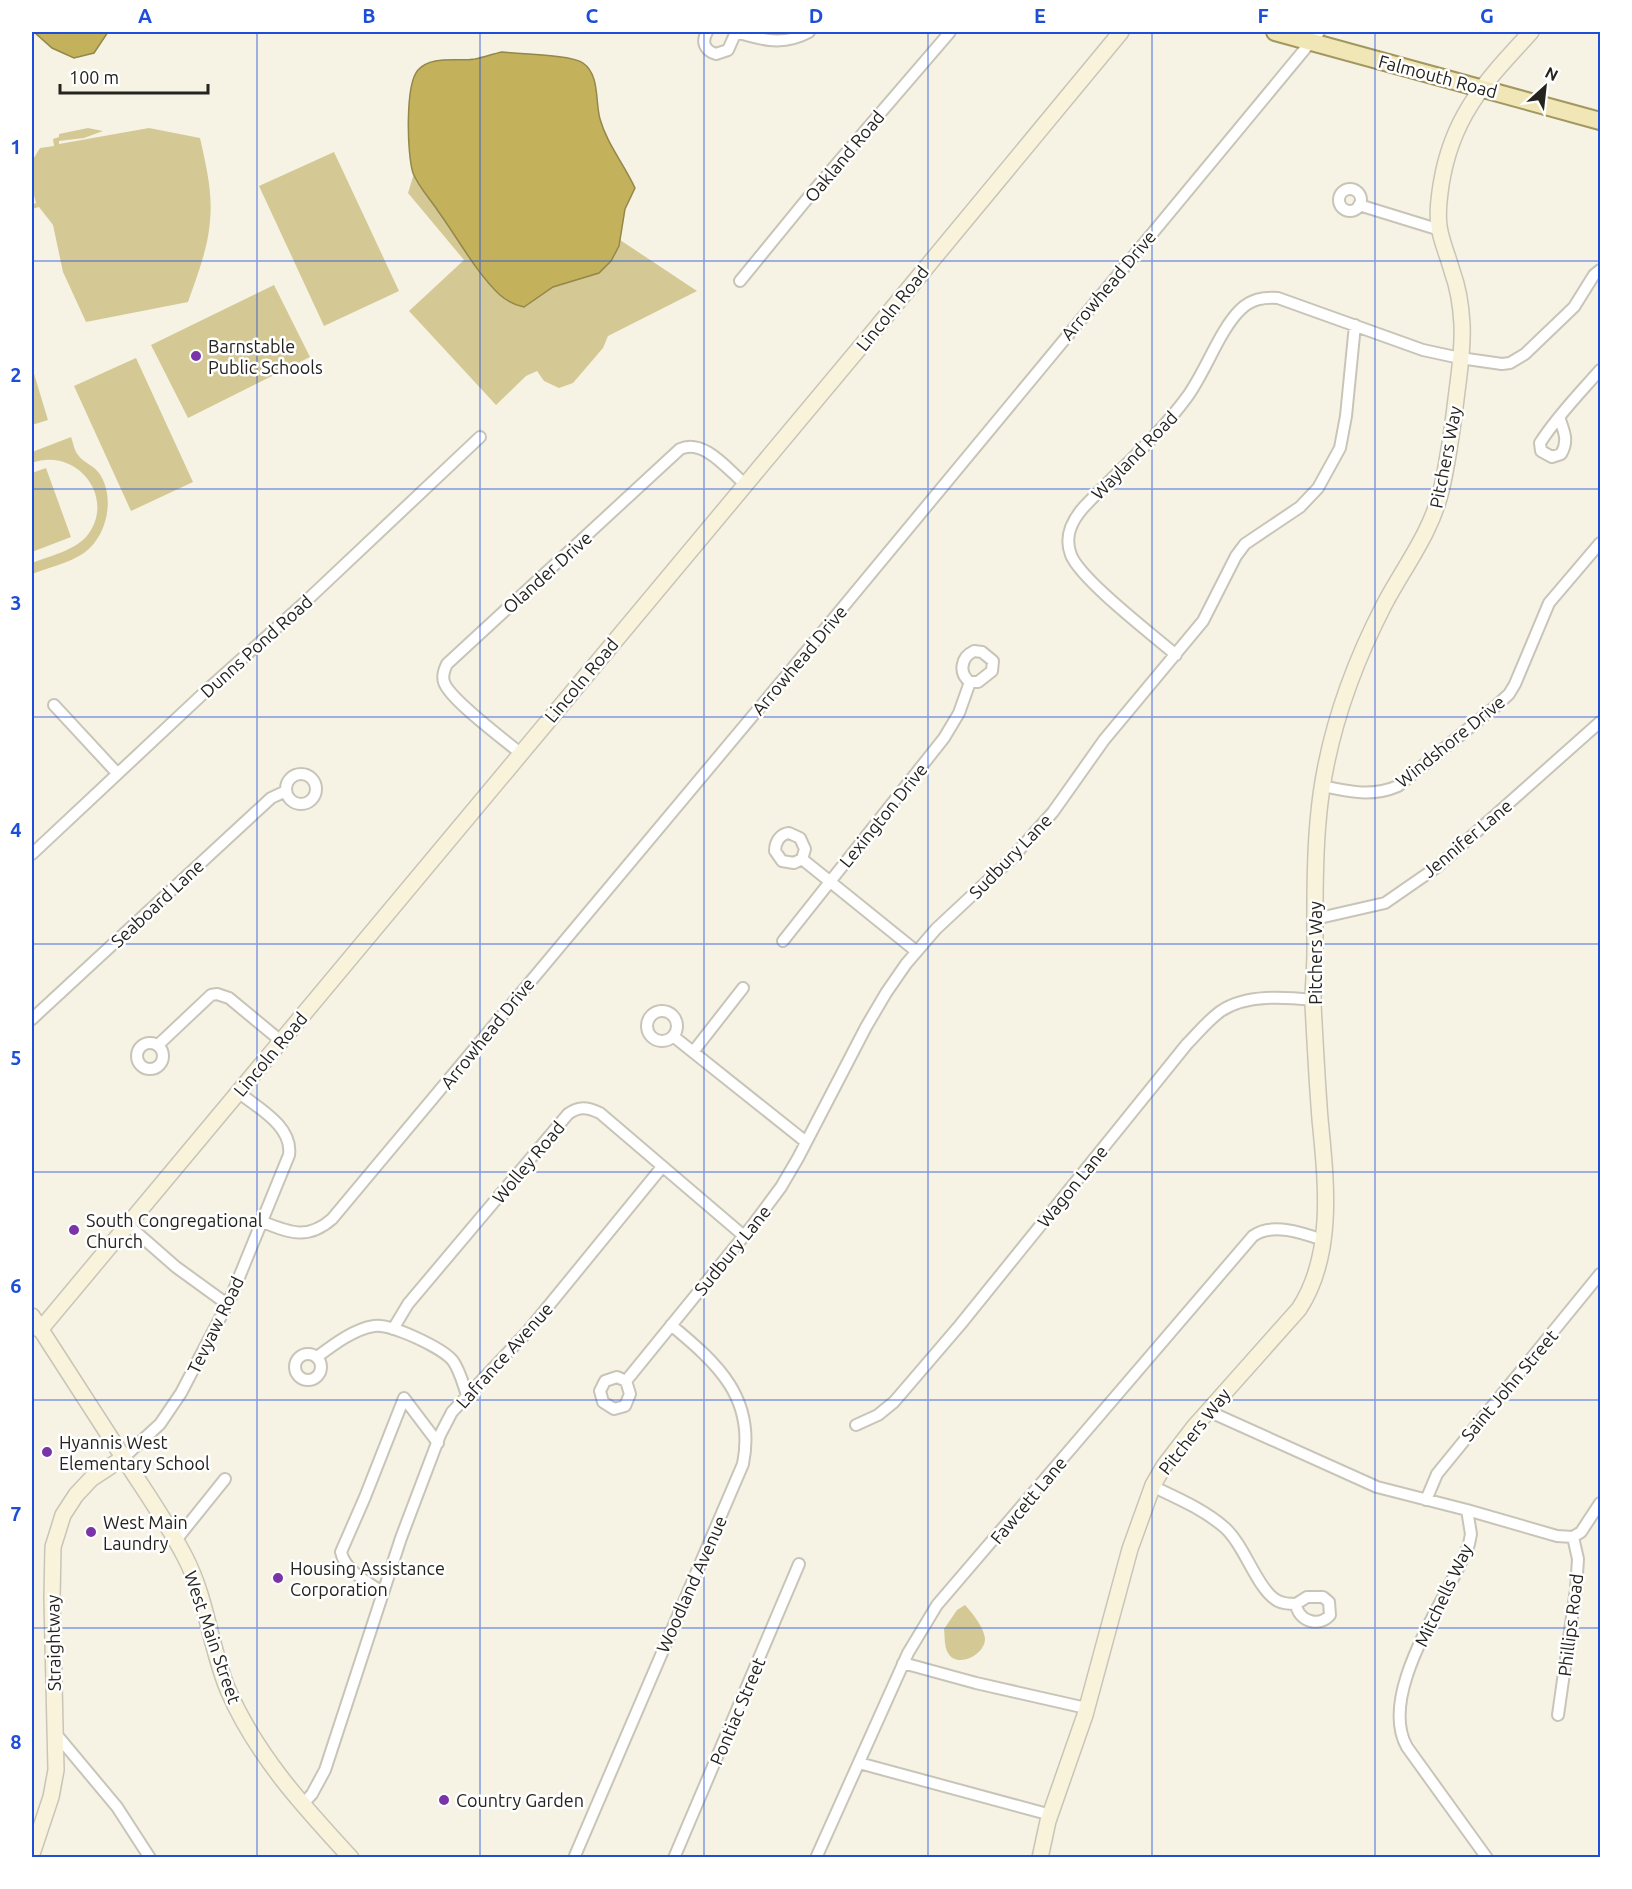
<svg xmlns="http://www.w3.org/2000/svg" width="1632" height="1889" font-family="Ubuntu,sans-serif">
	<style>
		.green { fill: #d4c995 }
		.water { fill: #c3b25b; stroke: #938749; stroke-width: 1.5 }
		.lines { fill: none; stroke-linecap: round; stroke-linejoin: round }
		.street-casing { stroke: #c8c5b8; stroke-width: 14 }
		.secondary-casing { stroke: #c8c5b8; stroke-width: 18 }
		.primary-casing { stroke: #a39760; stroke-width: 20 }
		.street { stroke: #fff; stroke-width: 10 }
		.secondary { stroke: #f8f3da; stroke-width: 15 }
		.primary { stroke: #f1e6b5; stroke-width: 16 }
		.grid { fill: none; stroke: #1d4ed8; stroke-width: 1.5; stroke-opacity: 0.55 }
		.poi-dot { fill: #7934a7; stroke: #fff; stroke-width: 2 }
		.labels { text-anchor: middle; dominant-baseline: central; stroke-width: 5; stroke-linejoin: round; paint-order: stroke }
		.street-label { font-size: 18px; fill: #24231e; stroke: #fff }
		.poi-label { font-size: 18px; fill: #24231e; stroke: #fff; text-anchor: start }
		.neatline { fill: none; stroke: #1d4ed8; stroke-width: 2 }
		.grid-label { font-size: 20px; text-anchor: middle; font-weight: bold; fill: #1d4ed8 }
	</style>
	<rect width="100%" height="100%" fill="#f6f3e5"/>
	<path class="green" d="M448,62l151,164 98,65 -89,45 -5,12 -30,35 -14,5 -15,-7 -7,-10 -11,5 -30,29 -87,-94 55,-51 -56,-67z
		M88,128l15,3 -19,7 -25,3v3l90,-16 51,10c6,27 13,55 10,83 -2,28 -13,55 -22,81l-102,20 -23,-50 -10,-47 -14,-18 -7,2v-4l4,-2 -4,-15v-27l8,-13 14,-2 -1,-7 6,-2v-3z
		M334,152l65,139 -75,35 -65,-140z
		M274,285l36,72 -122,61 -37,-73z
		M136,358l57,124 -62,29 -57,-125z
		M32,367l16,53 -16,5z
		M71,437c2,5 3,13 7,18 5,7 15,10 21,18 17,24 8,64 -15,80 -15,10 -36,15 -52,21v-11c17,-7 41,-12 54,-26 32,-38 -9,-91 -54,-74v-11z
		M46,468l25,69 -39,15v-79z
		M965,1605c8,9 18,21 20,33 1,17 -28,31 -37,15 -4,-6 -3,-17 -4,-24l13,-19z"/>
	<path class="water" d="M34,32h74l-14,21 -20,5 -22,-10z
		M502,52c17,2 70,3 81,11 17,12 12,38 17,56 7,25 24,45 35,69l-10,21 -6,37 -8,15 -12,12 -46,14 -29,20c-9,-2 -16,-5 -24,-12 -23,-21 -43,-58 -62,-84 -8,-12 -20,-25 -25,-38 -6,-18 -8,-89 5,-103 13,-15 40,-8 57,-11 9,-2 18,-5 27,-7z"/>
	<g class="lines">
		<defs>
			<path id="street" d="M707,32c-6,10 -2,19 9,22l12,-4 8,-18
				M736,32c26,8 48,14 73,0
				M1339 200a11 11 0 1 1 22 0a11 11 0 1 1-22 0Z
				M1359,205l81,25
				M740,281l76,-93 134,-156
				M1559,417c5,14 10,24 2,37l-9,3 -11,-6 -1,-8c17,-27 40,-50 60,-73
				M1176,655c-23,-20 -95,-75 -105,-100 -7,-18 0,-33 12,-47 35,-37 74,-70 104,-111 19,-26 32,-66 53,-87 11,-11 23,-13 38,-12l145,52 37,8 42,6 8,-1 15,-9 49,-47 20,-32 6,-5
				M54,705l63,68
				M520,753c-15,-13 -71,-54 -76,-71 -2,-6 0,-12 3,-18l233,-215c24,-11 48,21 65,35
				M286 789a15 15 0 1 1 30 0a15 15 0 1 1-30 0Z
				M1323,786c26,6 50,11 75,0l98,-80 13,-12 6,-10 34,-81 51,-60
				M32,854l175,-164 96,-86 177,-167
				M802,859l3,-10 -5,-11 -11,-5c-9,1 -14,9 -14,18l7,10 12,2 8,-4 114,92
				M1315,919l70,-16 52,-36 163,-145
				M783,941l161,-203 15,-25 11,-31h8l14,-11 1,-10 -11,-9 -8,-1c-13,6 -16,22 -4,31
				M647 1026a15 15 0 1 1 30 0a15 15 0 1 1-30 0Z
				M32,1019l239,-221 15,-7
				M673,1036l133,106
				M137 1056a13 13 0 1 1 26 0a13 13 0 1 1-26 0Z
				M158,1045l53,-50 6,-1 12,4 52,43
				M693,1052l50,-64
				M263,1222c27,11 45,18 69,-3l454,-543 533,-644
				M128,1225l48,42 51,37
				M393,1329l15,-25 160,-190c11,-8 19,-7 32,-1l144,123
				M295 1367a13 13 0 1 1 26 0a13 13 0 1 1-26 0Z
				M317,1357c16,-12 37,-28 57,-31 16,-3 69,22 79,35 7,10 10,23 14,34
				M626,1381l-9,-4 -12,4 -5,10 3,11 11,7 11,-3 5,-12 -4,-13 126,-155 29,-39 17,-29 68,-131 20,-34 20,-29 30,-35 76,-71 41,-46 51,-72 99,-119 33,-65 9,-12 55,-37 18,-19 22,-40 6,-32 9,-91
				M1208,1411l169,76 90,23 4,24 -2,10c-19,52 -93,148 -62,203l80,111
				M856,1425l22,-10 16,-13 66,-77 227,-281c11,-11 21,-24 34,-33 25,-17 64,-14 92,-11
				M123,1458l37,-34 21,-31 50,-96 58,-142c4,-29 -31,-47 -51,-63
				M1152,1486c25,12 51,23 72,41 21,18 33,63 54,74 6,3 13,3 18,3l11,-7h16l6,5 1,13c-11,13 -32,6 -34,-11
				M1426,1500l11,-26 163,-200
				M1467,1510l90,26 16,1
				M1573,1537l8,-5 19,-29
				M176,1540l49,-61
				M383,1593c-15,-11 -38,-22 -42,-41l24,-55 39,-99 34,45
				M903,1663l73,20 110,25
				M1558,1715l18,-126 2,-30 -5,-22
				M56,1734l61,73 33,51
				M859,1763l192,52
				M303,1804l9,-10 13,-24 76,-232 39,-103 12,-23 76,-81 134,-164
				M574,1858l169,-394c13,-66 -25,-100 -72,-139
				M674,1858l125,-294
				M816,1858l92,-205 29,-48 316,-369c19,-14 50,-3 70,4"/>
			<path id="secondary" d="M32,1316c30,47 61,94 91,141 21,33 44,65 62,100 22,42 25,90 43,133 28,65 75,116 123,168
				M40,1330l832,-997 249,-301
				M32,1854l19,-57 5,-27 -4,-172 1,-51 10,-32 13,-20 15,-16 32,-21
				M1040,1858l8,-37 37,-106 45,-166 23,-64 11,-19 30,-39 105,-118c36,-55 27,-128 21,-190 -3,-38 -5,-77 -7,-115 0,-18 2,-36 2,-54 0,-42 -1,-85 3,-128 6,-76 31,-149 66,-217 20,-38 47,-72 57,-114 8,-33 12,-67 16,-100 3,-22 6,-45 5,-67 -1,-18 -4,-37 -10,-53 -4,-15 -11,-30 -13,-45 -2,-14 0,-27 2,-41 11,-70 45,-104 90,-153"/>
			<path id="primary" d="M1275,32l325,89"/>
		</defs>
		<use href="#street" class="street-casing"/>
		<use href="#secondary" class="secondary-casing"/>
		<use href="#primary" class="primary-casing"/>
		<use href="#street" class="street"/>
		<use href="#secondary" class="secondary"/>
		<use href="#primary" class="primary"/>
	</g>
	<path class="grid" d="M257,32v1826M480,32v1826M704,32v1826M928,32v1826M1152,32v1826M1375,32v1826M32,261h1568M32,489h1568M32,717h1568M32,944h1568M32,1172h1568M32,1400h1568M32,1628h1568"/>
	<g class="poi-dot">
		<circle cx="196" cy="356" r="6"/>
		<circle cx="74" cy="1230" r="6"/>
		<circle cx="47" cy="1452" r="6"/>
		<circle cx="91" cy="1532" r="6"/>
		<circle cx="278" cy="1578" r="6"/>
		<circle cx="444" cy="1800" r="6"/>
	</g>
	<g class="labels">
		<g class="street-label">
			<text transform="translate(1438 76) rotate(15)">Falmouth Road</text>
			<text transform="translate(844 156) rotate(-50)">Oakland Road</text>
			<text transform="translate(1108 285) rotate(-50)">Arrowhead Drive</text>
			<text transform="translate(892 308) rotate(-51)">Lincoln Road</text>
			<text transform="translate(1134 455) rotate(-46)">Wayland Road</text>
			<text transform="translate(1445 457) rotate(-79)">Pitchers Way</text>
			<text transform="translate(547 572) rotate(-42)">Olander Drive</text>
			<text transform="translate(256 646) rotate(-42)">Dunns Pond Road</text>
			<text transform="translate(799 660) rotate(-50)">Arrowhead Drive</text>
			<text transform="translate(581 680) rotate(-50)">Lincoln Road</text>
			<text transform="translate(1450 741) rotate(-39)">Windshore Drive</text>
			<text transform="translate(883 815) rotate(-51)">Lexington Drive</text>
			<text transform="translate(1467 838) rotate(-40)">Jennifer Lane</text>
			<text transform="translate(1010 856) rotate(-46)">Sudbury Lane</text>
			<text transform="translate(157 903) rotate(-43)">Seaboard Lane</text>
			<text transform="translate(1315 953) rotate(-90)">Pitchers Way</text>
			<text transform="translate(487 1033) rotate(-51)">Arrowhead Drive</text>
			<text transform="translate(270 1054) rotate(-50)">Lincoln Road</text>
			<text transform="translate(528 1162) rotate(-50)">Wolley Road</text>
			<text transform="translate(1072 1186) rotate(-51)">Wagon Lane</text>
			<text transform="translate(732 1250) rotate(-51)">Sudbury Lane</text>
			<text transform="translate(215 1325) rotate(-64)">Tevyaw Road</text>
			<text transform="translate(504 1355) rotate(-48)">Lafrance Avenue</text>
			<text transform="translate(1509 1385) rotate(-50)">Saint John Street</text>
			<text transform="translate(1194 1431) rotate(-52)">Pitchers Way</text>
			<text transform="translate(1028 1500) rotate(-50)">Fawcett Lane</text>
			<text transform="translate(691 1584) rotate(-66)">Woodland Avenue</text>
			<text transform="translate(1443 1595) rotate(-65)">Mitchells Way</text>
			<text transform="translate(1570 1625) rotate(-83)">Phillips Road</text>
			<text transform="translate(213 1637) rotate(71)">West Main Street</text>
			<text transform="translate(53 1643) rotate(-91)">Straightway</text>
			<text transform="translate(737 1711) rotate(-67)">Pontiac Street</text>
		</g>
		<g class="poi-label">
			<text x="208" y="346">Barnstable<tspan x="208" dy="21">Public Schools</tspan></text>
			<text x="86" y="1220">South Congregational<tspan x="86" dy="21">Church</tspan></text>
			<text x="59" y="1442">Hyannis West<tspan x="59" dy="21">Elementary School</tspan></text>
			<text x="103" y="1522">West Main<tspan x="103" dy="21">Laundry</tspan></text>
			<text x="290" y="1568">Housing Assistance<tspan x="290" dy="21">Corporation</tspan></text>
			<text x="456" y="1800">Country Garden</text>
		</g>
	</g>
	<rect width="1632" height="1889" fill="none" stroke="#ffffff" stroke-width="66"/>
	<g transform="translate(1545 87) rotate(27)" stroke="#ffffff" stroke-width="4.5" paint-order="stroke">
	<path d="M0-4.5L10 22L0 15L-10 22Z" fill="#24231e"/>
	<text y="-9" font-size="16" font-weight="bold" text-anchor="middle" fill="#24231e">N</text>
	</g>
	<path d="M60 84v9h148v-9" fill="none" stroke="#24231e" stroke-width="3"/>
	<text x="69" y="84" font-size="18" fill="#24231e" stroke="#ffffff" stroke-width="4.5" paint-order="stroke">100 m</text>
	<rect x="33" y="33" width="1566" height="1823" class="neatline"/>
	<g class="grid-label">
		<text x="145" y="23">A</text>
		<text x="369" y="23">B</text>
		<text x="592" y="23">C</text>
		<text x="816" y="23">D</text>
		<text x="1040" y="23">E</text>
		<text x="1263" y="23">F</text>
		<text x="1487" y="23">G</text>
		<text x="16" y="154">1</text>
		<text x="16" y="382">2</text>
		<text x="16" y="610">3</text>
		<text x="16" y="837">4</text>
		<text x="16" y="1065">5</text>
		<text x="16" y="1293">6</text>
		<text x="16" y="1521">7</text>
		<text x="16" y="1749">8</text>
	</g>
</svg>
